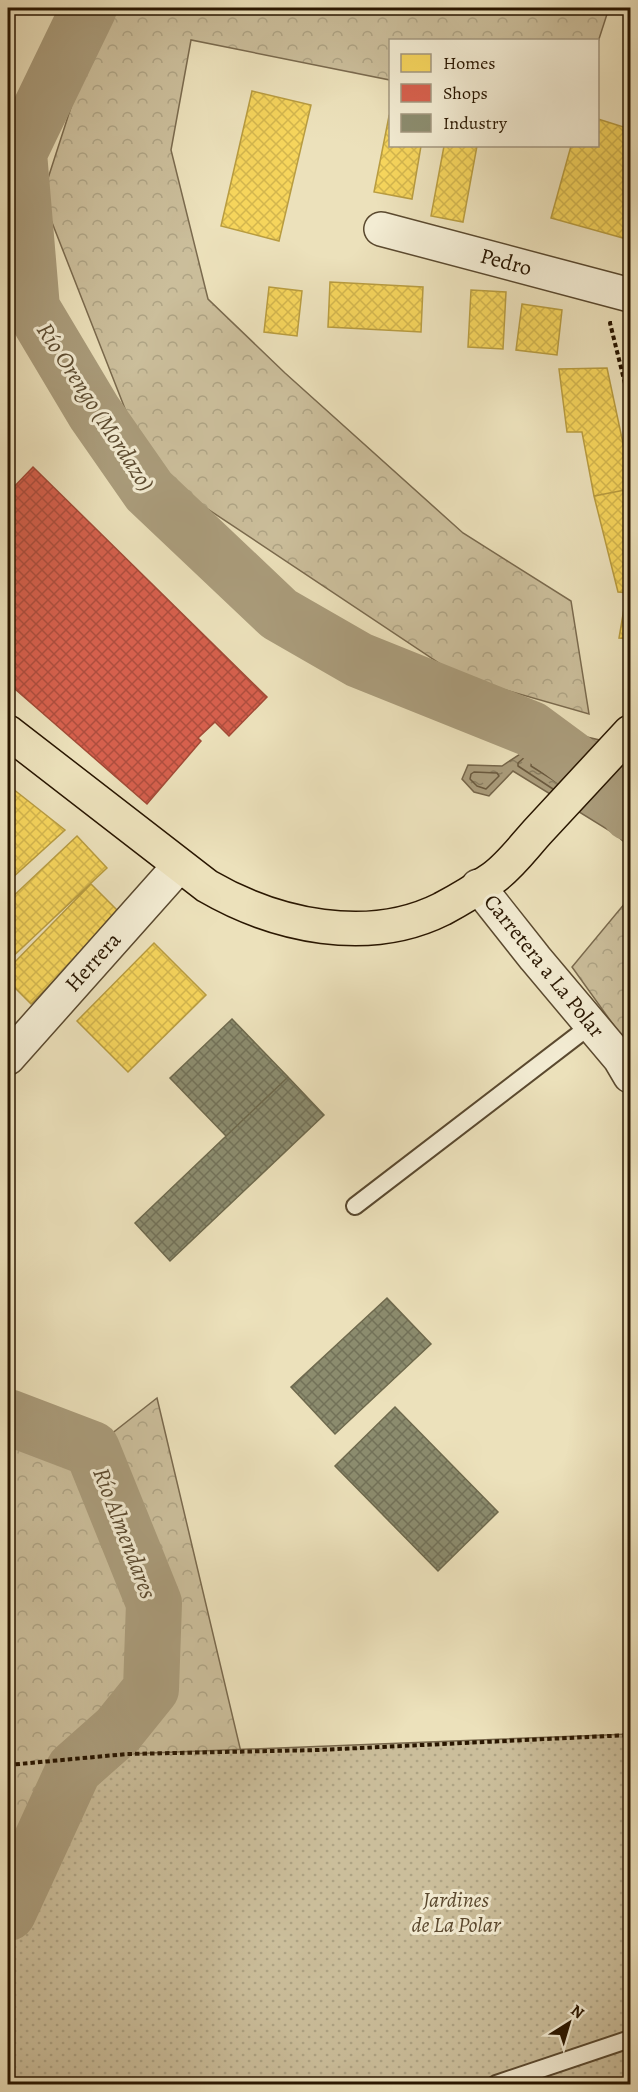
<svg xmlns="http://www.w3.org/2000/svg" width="638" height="2092" font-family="Alegreya,serif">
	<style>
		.forest { fill: url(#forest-crowns); stroke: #7a6a4e; stroke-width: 1.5 }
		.garden { fill: url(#garden-dots); stroke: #7a6a4e; stroke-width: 1.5 }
		.water { fill: url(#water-ripples); stroke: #76664a; stroke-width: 1.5 }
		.homes { fill: url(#homes-cross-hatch); stroke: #b89c40; stroke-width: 1.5 }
		.shops { fill: url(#shops-cross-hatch); stroke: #a24a36; stroke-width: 1.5 }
		.industry { fill: url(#industry-cross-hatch); stroke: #6e694d; stroke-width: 1.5 }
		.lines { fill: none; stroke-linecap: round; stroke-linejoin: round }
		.shore { stroke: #6a593e; stroke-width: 1.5 }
		.river { stroke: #aa9c7b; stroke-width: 56 }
		.service-casing { stroke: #5a492f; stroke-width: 20 }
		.minor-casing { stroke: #5a492f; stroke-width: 36 }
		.primary-casing { stroke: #291600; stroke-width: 36 }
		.path { stroke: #291600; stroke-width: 4; stroke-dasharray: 4.5 3; stroke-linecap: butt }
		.service { stroke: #f3ecd3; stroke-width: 16 }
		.minor { stroke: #f3ecd3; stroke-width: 33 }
		.primary { stroke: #ece1bb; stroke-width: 33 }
		.labels { text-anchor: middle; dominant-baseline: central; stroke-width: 6; stroke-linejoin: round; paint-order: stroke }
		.street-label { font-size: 22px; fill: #291600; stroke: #f3ecd3 }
		.park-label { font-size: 22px; font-style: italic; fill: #5a482e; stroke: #f3ecd3 }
		.water-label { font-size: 24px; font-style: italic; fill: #5d4c31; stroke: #f3ecd3 }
	</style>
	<defs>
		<pattern id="forest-crowns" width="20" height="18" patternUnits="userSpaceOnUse" patternTransform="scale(1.5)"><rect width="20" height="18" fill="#cbbe9b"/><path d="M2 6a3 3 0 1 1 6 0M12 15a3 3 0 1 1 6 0" fill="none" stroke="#aea384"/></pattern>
		<pattern id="garden-dots" width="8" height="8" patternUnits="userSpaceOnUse" patternTransform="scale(1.5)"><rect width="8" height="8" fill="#cbbe9b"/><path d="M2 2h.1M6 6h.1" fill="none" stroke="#aea384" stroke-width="1.8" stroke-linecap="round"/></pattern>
		<pattern id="water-ripples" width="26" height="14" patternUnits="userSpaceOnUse" patternTransform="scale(1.5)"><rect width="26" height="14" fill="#aa9c7b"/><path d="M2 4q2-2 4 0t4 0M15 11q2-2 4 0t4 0" fill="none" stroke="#8a7e62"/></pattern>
		<pattern id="homes-cross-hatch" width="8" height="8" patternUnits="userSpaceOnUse" patternTransform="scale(1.5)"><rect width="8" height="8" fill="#f6d55c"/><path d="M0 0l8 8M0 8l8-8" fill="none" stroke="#d3b64e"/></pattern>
		<pattern id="shops-cross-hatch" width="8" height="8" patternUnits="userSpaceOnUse" patternTransform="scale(1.5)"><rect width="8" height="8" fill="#d6604d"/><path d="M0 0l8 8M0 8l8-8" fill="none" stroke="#ae4e3e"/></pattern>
		<pattern id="industry-cross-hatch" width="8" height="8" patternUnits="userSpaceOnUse" patternTransform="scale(1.5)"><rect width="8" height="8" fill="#8c8c6e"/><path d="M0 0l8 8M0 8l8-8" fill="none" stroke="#727158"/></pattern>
	</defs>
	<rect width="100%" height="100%" fill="#ece1bb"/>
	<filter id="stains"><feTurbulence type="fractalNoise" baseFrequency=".00333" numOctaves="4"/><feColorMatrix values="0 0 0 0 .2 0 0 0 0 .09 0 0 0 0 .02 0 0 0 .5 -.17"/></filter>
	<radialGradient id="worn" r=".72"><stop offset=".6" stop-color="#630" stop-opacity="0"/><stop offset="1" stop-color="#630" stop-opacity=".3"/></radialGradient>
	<path class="forest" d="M103,8h506l-11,34v-2h-208v40l-199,-40 -20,110 37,149 77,74 178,160 108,68 18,113 -129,-37 -311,-207 -107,-273z
		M630,897v151l-58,-81z
		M157,1398l84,354 -167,17 -66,144v-465l29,3 55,-2z"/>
	<path class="garden" d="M630,1734v350h-622v-171l66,-144 53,-15z"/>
	<path class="water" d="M474,685l63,18 19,22 9,7 39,9 26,31v75l-15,-13 -102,-63 -24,25 -15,-4 -12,-13 6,-14 34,1 18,-12v-8l-14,-3c-13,-23 -19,-20 -43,-21l3,-20z
		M8,1387l84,62 -55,2 -29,-3z"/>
	<path class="homes" d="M252,91l59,14 -32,136 -58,-15z
		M389,116l1,1v29h31l-9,53 -38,-7z
		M598,119l32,10v111l-79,-22 20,-72h27z
		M444,146h33l-14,76 -32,-6z
		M330,282l93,5 -2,45 -93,-5z
		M269,287l33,4 -5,45 -33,-4z
		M471,290l35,2 -3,57 -35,-2z
		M522,304l40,6 -5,45 -41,-5z
		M607,368l23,108v13l-36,7 -12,-64h-15l-8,-63z
		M630,489v104l-12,-1 -24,-96z
		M625,603l5,1v35l-11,-1z
		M8,785l57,45 -53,48 -4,-3z
		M77,836l30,32 -99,93v-60z
		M91,884l29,29 -89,91 -23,-23v-12z
		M154,943l52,52 -78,77 -51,-51z"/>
	<path class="shops" d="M8,8h9l-9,14z
		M33,467l234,230 -38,39 -14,-14 -17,16 3,3 -54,63 -139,-121v-190z"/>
	<path class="industry" d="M232,1019l56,58 -62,59 -56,-58z
		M288,1077l36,38 -154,146 -35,-38z
		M387,1298l44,46 -96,90 -44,-47z
		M395,1407l103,105 -60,59 -103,-105z"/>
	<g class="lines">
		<path class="shore" d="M474,772l23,1 2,3 -13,13 -9,-3 -7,-7 1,-5z
			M564,776l-22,-14 1,-15 3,-1 11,7 23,6
			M558,783l-27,-17 2,-18 -2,-9 -5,-5 -11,-3 -8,-12 -14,-8v-4l3,-1 34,9 17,20 11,8 29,8
			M553,789l-35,-23v-3l8,-7v-10l-3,-4 -13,-5 -10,-14 -13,-6 -16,-2 1,-11 4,-10 3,-1 55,15 18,21 10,8 31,8
			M8,1394l61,47 -3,3 -58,-1
			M8,1404l39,30 -3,3 -36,-2"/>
		<path class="river" d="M89,8l-70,145 13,155 62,104 55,79 130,123 80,46 172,69 76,56 23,28
			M8,1417l84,32 62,154 -3,86 -33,41 -44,39 -66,144"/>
		<defs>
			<path id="service" d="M355,1206l236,-181
				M496,2084l134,-45"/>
			<path id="minor" d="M381,229l249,66
				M478,886l57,72 85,101 10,17
				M8,1058l171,-192"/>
			<path id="primary" d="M8,732l199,154c69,40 161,60 235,23 15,-8 38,-22 51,-31 18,-13 32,-33 47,-49 30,-32 60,-65 90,-97"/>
		</defs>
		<use href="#service" class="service-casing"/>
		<use href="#minor" class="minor-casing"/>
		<use href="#primary" class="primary-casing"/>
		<path class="path" d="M612,323h-2l20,81
			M8,1765l119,-11 191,-4 312,-15"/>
		<use href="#service" class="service"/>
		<use href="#minor" class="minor"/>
		<use href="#primary" class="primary"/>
	</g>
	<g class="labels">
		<g class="street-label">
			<text transform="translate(506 262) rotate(15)">Pedro</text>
			<text transform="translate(93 962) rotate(-48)">Herrera</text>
			<text transform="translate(544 966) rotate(51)">Carretera a La Polar</text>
		</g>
		<g class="park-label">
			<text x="456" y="1900">Jardines<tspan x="456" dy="25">de La Polar</tspan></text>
		</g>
		<g class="water-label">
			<text transform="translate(96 407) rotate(57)">Río Orengo (Mordazo)</text>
			<text transform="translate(125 1533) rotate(69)">Río Almendares</text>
		</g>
	</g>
	<rect width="638" height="2092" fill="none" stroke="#ece1bb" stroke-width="30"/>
	<rect x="9" y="9" width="620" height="2074" fill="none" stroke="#291600" stroke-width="3"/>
	<rect x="15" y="15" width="608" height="2062" fill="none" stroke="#291600" stroke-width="1.5"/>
	<rect x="389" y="39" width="210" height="108" fill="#f3ecd3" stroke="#a2967f" stroke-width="1.5"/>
	<rect x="401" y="54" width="30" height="18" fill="#f6d55c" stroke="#a2967f" stroke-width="1.5"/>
	<text x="443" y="69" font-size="18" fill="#291600">Homes</text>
	<rect x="401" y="84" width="30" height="18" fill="#d6604d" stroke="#a2967f" stroke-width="1.5"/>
	<text x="443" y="99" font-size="18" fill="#291600">Shops</text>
	<rect x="401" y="114" width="30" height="18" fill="#8c8c6e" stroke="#a2967f" stroke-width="1.5"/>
	<text x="443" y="129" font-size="18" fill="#291600">Industry</text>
	<g transform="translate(569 2023) rotate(37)" stroke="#f3ecd3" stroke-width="4.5" paint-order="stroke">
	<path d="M0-4.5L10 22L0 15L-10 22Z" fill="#291600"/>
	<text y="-9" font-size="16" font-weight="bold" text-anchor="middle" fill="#291600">N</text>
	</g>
	<rect width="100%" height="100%" filter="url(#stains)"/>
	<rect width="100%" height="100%" fill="url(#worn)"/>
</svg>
